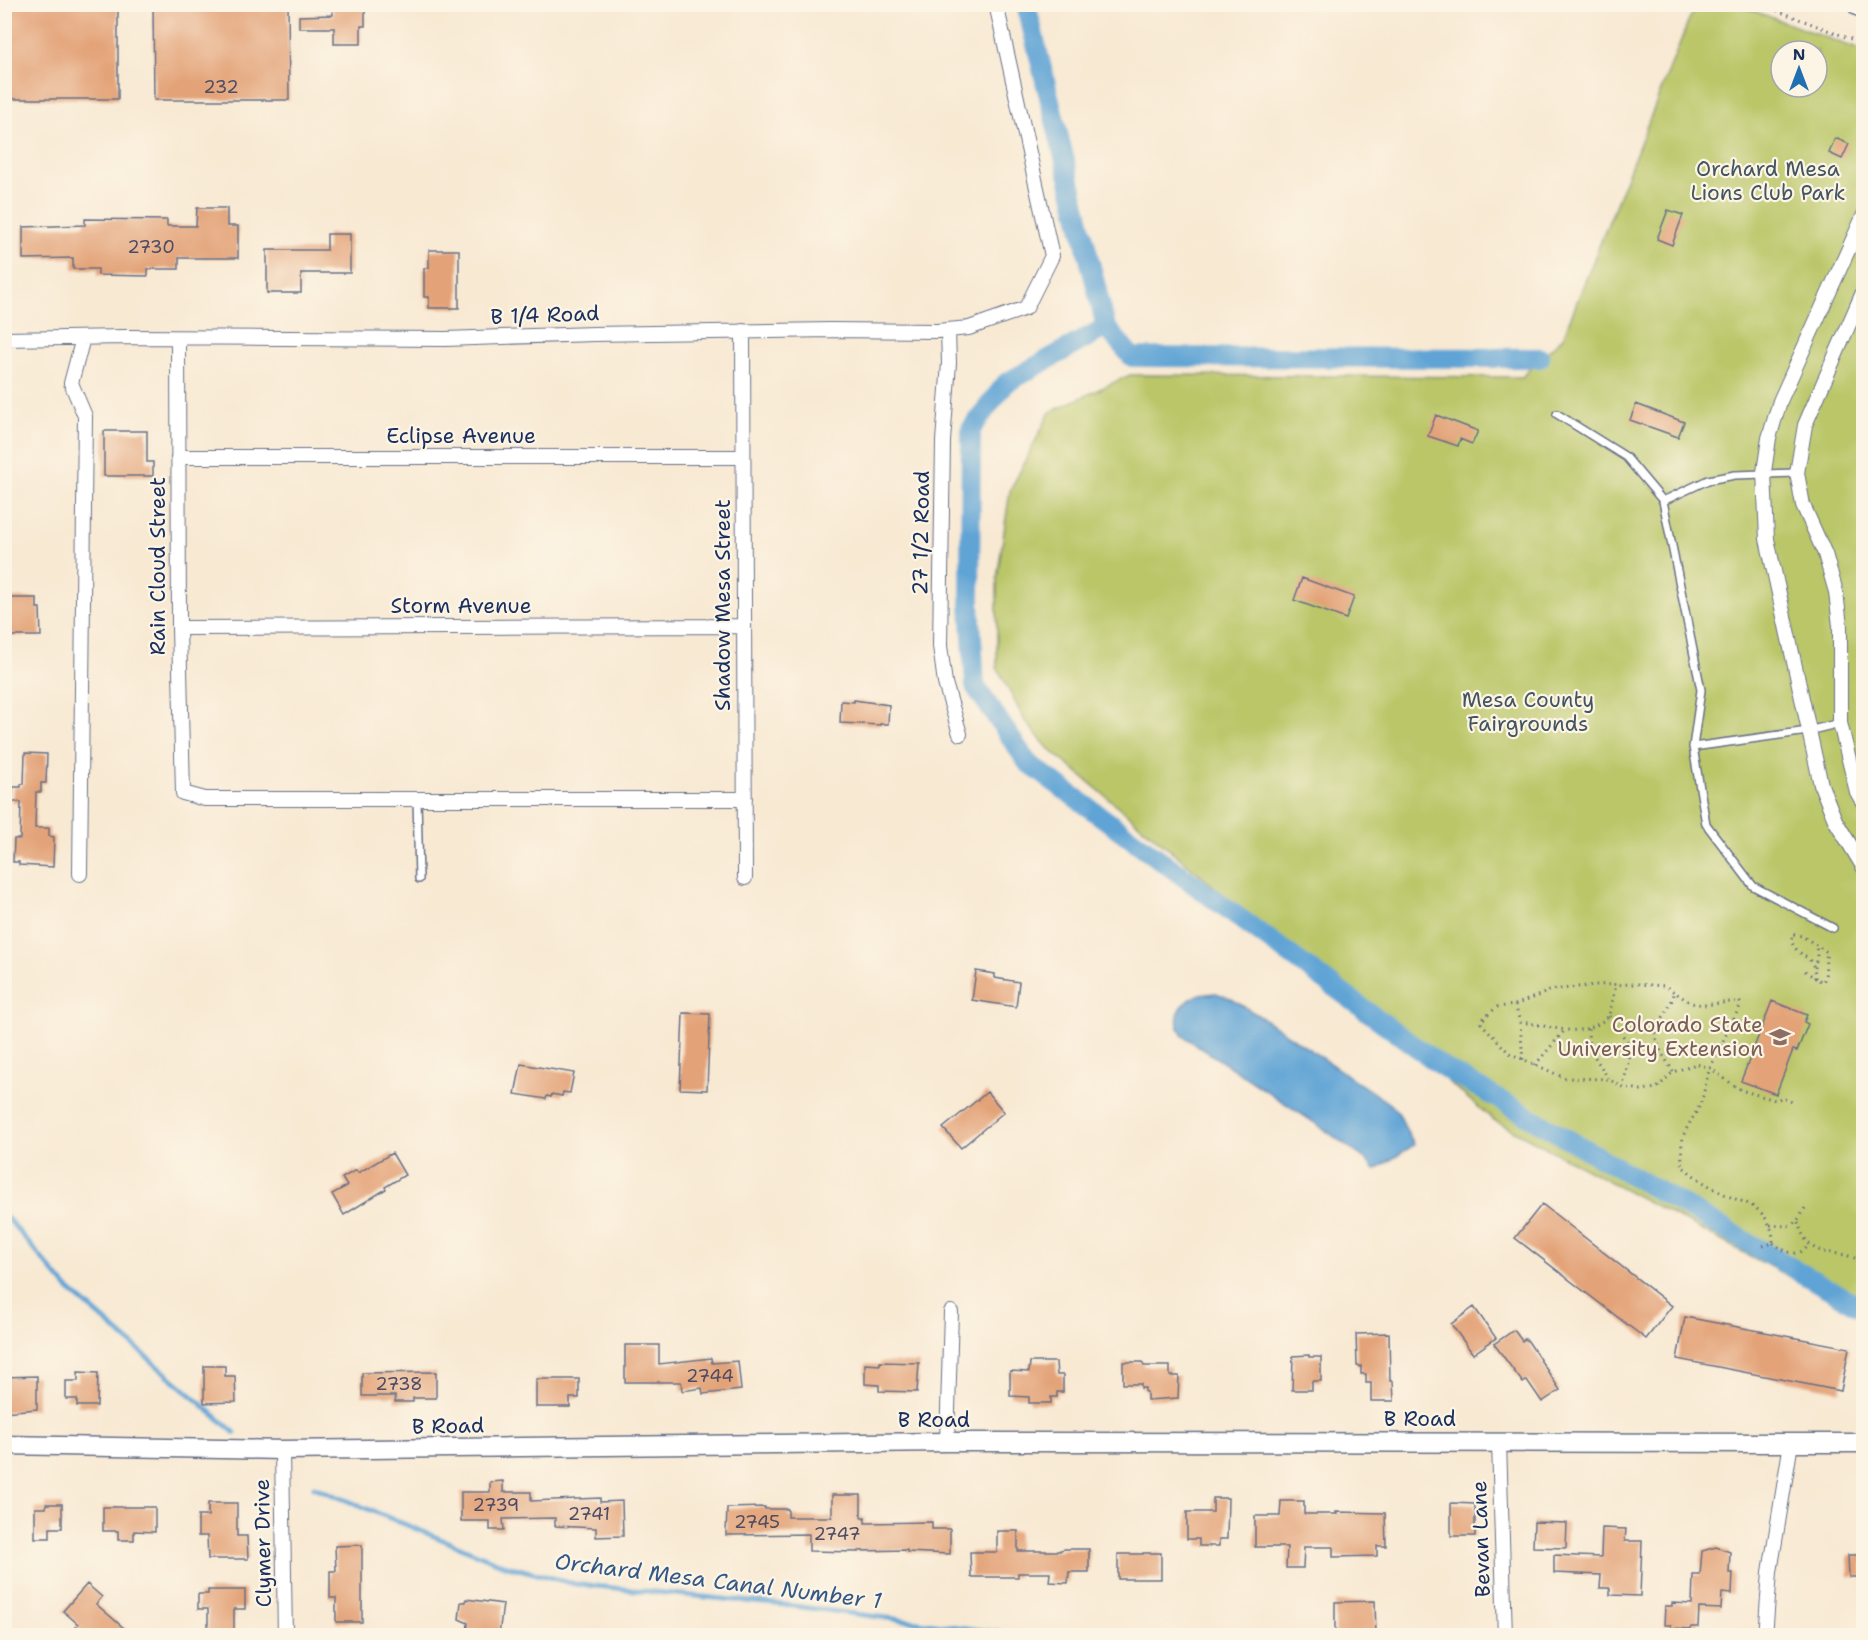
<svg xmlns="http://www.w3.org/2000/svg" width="1868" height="1640" font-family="'Shantell Sans',sans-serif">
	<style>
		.green { fill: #bac667; stroke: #6a7a62; stroke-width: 1.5; fill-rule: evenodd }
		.water { fill: #60a4d5; stroke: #3e6a9a; stroke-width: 1.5 }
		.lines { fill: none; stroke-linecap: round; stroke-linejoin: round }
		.stream { stroke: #60a4d5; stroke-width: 5 }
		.canal { stroke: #60a4d5; stroke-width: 20 }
		.building { fill: #e3a277 }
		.service-casing { stroke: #687087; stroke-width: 10 }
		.minor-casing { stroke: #687087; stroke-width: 16 }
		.tertiary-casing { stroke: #687087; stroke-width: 21 }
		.trunk-casing { stroke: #687087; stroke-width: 27 }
		.path { stroke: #687087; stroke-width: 3; stroke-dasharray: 1.5 4.5; stroke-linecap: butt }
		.service { stroke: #fff; stroke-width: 7 }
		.minor { stroke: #fff; stroke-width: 14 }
		.tertiary { stroke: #fff; stroke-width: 18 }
		.trunk { stroke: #fff; stroke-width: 24 }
		.labels { text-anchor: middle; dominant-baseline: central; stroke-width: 4.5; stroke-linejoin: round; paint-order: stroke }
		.number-label { font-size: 18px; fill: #4d4c64 }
		.park-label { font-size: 21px; fill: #435560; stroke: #fcf5e5 }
		.street-label { font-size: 21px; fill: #1b2f5e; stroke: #fcf5e5 }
		.education-label { font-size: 21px; fill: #785e54; stroke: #fcf5e5; text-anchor: end }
		.water-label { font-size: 22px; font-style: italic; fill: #335888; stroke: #fcf5e5 }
	</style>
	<rect width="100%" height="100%" fill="#fcf5e5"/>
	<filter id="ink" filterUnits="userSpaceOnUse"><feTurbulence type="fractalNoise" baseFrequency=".0167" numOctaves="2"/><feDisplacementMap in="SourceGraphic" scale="12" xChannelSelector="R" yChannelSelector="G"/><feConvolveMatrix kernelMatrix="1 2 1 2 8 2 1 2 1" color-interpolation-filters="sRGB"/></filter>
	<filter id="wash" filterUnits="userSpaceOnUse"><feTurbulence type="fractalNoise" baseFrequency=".008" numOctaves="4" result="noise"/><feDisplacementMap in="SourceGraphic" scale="24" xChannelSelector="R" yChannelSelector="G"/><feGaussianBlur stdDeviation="1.35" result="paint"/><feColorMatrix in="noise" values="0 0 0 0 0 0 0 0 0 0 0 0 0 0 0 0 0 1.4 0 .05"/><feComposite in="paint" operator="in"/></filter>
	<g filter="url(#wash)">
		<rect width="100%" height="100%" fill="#f8e9d3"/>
		<path class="green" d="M1695,5h43l125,46v1265l-369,-196 -446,-372 -23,-27 -28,-54v-88l13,-88 40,-79 80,-37 392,2 41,-40zM1781,51h36v36h-36z"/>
		<path class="water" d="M1216,993l14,5 39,24 118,80c16,13 12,14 20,30 3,6 6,7 7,13l-39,25 -10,-11 -50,-36 -132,-87c-11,-16 -5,-32 13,-40 6,-2 13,-2 20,-3z"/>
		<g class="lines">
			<path class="stream" d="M4,1214l63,74 168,145
				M314,1487l190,78 71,19 219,22 233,30"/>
			<path class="canal" d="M1026,4l80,323 26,30 408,1
				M1106,327l-100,56 -35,46 -1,176 5,81 53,77 418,306 418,240"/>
		</g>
		<g id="blocks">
			<path class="building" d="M4,4h114v95h-114z
				M153,4h135l1,96h-135z
				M332,4h33v22h-4v18h-27v-16h-35v-12l34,-1z
				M1835,138l14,6 -7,15 -13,-6z
				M197,208h30v18h11v32h-59v11h-31v7l-50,-1v-6h-25v-11l-50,1v-32l62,-2v-6l82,1v6h29z
				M1668,210l15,5 -11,30 -15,-6z
				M327,234h23v39h-49v20h-34v-43h60z
				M429,250h30v58h-30v-11h-5v-29h5z
				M1636,404l48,18 -6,15 -48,-17z
				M1436,415l42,16 -6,13 -12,-5 -2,7 -30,-10z
				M104,431h43v31h6v14h-49z
				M1302,578l52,19 -8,22 -52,-19z
				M8,598h29v10h3l1,28h-33z
				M854,700l35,5 -1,19h-8v1l-40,-2 1,-22 13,1z
				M25,753l22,1 -1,29h-5v9h-5l-1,36h14v8l5,1 -1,30 -34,-2v-3h-6l1,-23h6l1,-37h-9l1,-15h8v-3h3z
				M976,971l19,3v4l24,4 -3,25 -44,-7z
				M1772,1001l35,14 -3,7 4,2 -11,27 -4,-1 -17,44 -35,-13z
				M683,1013l27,1 -3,76 -27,-1z
				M521,1064l53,9 -4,20 -7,-1 -1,4 -10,-2 -1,3 -4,-1 -1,3 -31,-5z
				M987,1092l17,20 -43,36 -18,-20z
				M392,1153l13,22 -20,12 1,2 -42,26 -12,-21 15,-8 -5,-8 14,-8 2,3z
				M1542,1204l130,102 -26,33 -131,-101z
				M1474,1307l22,31 -23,16 -22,-30z
				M1685,1317l164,31 -8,43 -164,-32z
				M1514,1330l8,11 3,-2 3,2 32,49 -18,12 -15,-22 -4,3 -29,-39z
				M1389,1333l1,48h3l1,20h-23v-18h-5v-9h-5v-8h-4l-1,-32z
				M625,1345h34v19l52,-6 1,5 26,-2 3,29 -38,4 -1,-6 -20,3 -1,-9h-56z
				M1309,1355v2h12v24h-9v9h-20l1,-34z
				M880,1362l39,1 -2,29 -38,-1v-6l-14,-1v-20l15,1z
				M1030,1362h26l1,13h6v17h-6v5h-6v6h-22v-6l-19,-1v-25l19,1z
				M1123,1362h19l2,4h26v10h9l-1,22 -31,2v-8h-2v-4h-4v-4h-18z
				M204,1366h21v10h10l1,26 -32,1z
				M78,1372l20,1 -1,33h-20v-7h-11v-18h12z
				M436,1372v26h-23v4h-18v-6h-33v-23z
				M37,1376v33l-33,3v-35z
				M536,1379h43v19h-9v9h-34z
				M503,1481v11h28v9l69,-3v4l22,-1 1,35 -27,1v-9l-41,-2v-8l-52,1 1,11h-14v-9h-29v-29h29v-10z
				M832,1495h29v22h4v6l67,-1v7h18v25l-43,-2v-2l-49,1v1l-49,-1v-17l-83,1 1,-27 38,-1v2h23v8h44z
				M1213,1498h15l-1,41h-8v7h-20v-7h-12v-27h26z
				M1281,1501h23v13h33l-1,-2 49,1 1,33h-9v10l-44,1v-10h-29l-1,21h-17l1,-21h-32v-31h25z
				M208,1503h29v33h10l1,23h-40l-1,-23h-9v-20h10z
				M1451,1503l24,1v32h-24z
				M46,1504h16v24h-12v10h-15v-30h11z
				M103,1507h52v25l-21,-1v9h-16v-9h-15z
				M1534,1522l33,1 -1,25 -33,-1z
				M1602,1528l24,1 -1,12h17l-2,55 -30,-1v-7h-10l1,-13 -47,-2v-18l47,2z
				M997,1531h21v20h42v-1l5,-1h24v23h-20l-1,11 -19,-1 1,-9h-32v4h-47l-1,-25h27z
				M362,1545v77h-26v-24h-6v-27h6l-1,-25z
				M1716,1547l14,5 -1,21h4l-1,21 -10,-1 -1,16 -22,-1 -1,19h-7v2l-20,-1v-3h-7l1,-19h7v-3l20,1 1,-29h7l2,-24z
				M1143,1553h18v26h-43v-25h25z
				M1848,1555h15v22h-14z
				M87,1584l15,13 -6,7 36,31h-47l-10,-8 3,-3 -15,-13z
				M208,1590h37v19h-11v26h-26v-26h-10v-15h10z
				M466,1599l37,5 -4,31h-32l1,-12 -9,-4 2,-17h5z
				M1375,1601l1,34h-41v-33z"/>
		</g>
	</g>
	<g filter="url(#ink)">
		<use href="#blocks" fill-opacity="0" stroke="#687087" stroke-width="1.5"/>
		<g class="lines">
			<defs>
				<path id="service" d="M1557,414l69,43 37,44 38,189 -8,57 13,77 47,62 80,42
					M1663,501l45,-21 27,-5 62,-2
					M1693,747l115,-16 32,-8
					M417,799l2,80"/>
				<path id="minor" d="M1864,215l-84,186 -11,37 -5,34 3,67 54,246 14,35 29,48
					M1864,290l-59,135 -8,48 6,32 22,49 11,38 4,34v97l17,69 7,12
					M948,330l1,33 -6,78 -3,205 5,37 15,51
					M743,331l2,547
					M178,338l1,290 4,165 22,6h540
					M4,339l122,-2 319,2 149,-5 237,-4 106,1 32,-3 57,-20 26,-52 -56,-252
					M178,457h565
					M179,628l565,-2
					M80,874l5,-458 -14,-33 12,-45
					M947,1442l4,-130
					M1499,1442l6,194
					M282,1450l3,186
					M1765,1636l5,-64 21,-129"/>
				<path id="tertiary" d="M4,1445l278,5 665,-8 917,1"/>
				<path id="trunk" d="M1860,4l4,2"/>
			</defs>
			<use href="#service" class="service-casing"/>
			<use href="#minor" class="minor-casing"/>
			<use href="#tertiary" class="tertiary-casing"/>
			<use href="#trunk" class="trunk-casing"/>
			<path class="path" d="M1760,4l104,40
				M1815,968l2,-13 -1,-10
				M1805,971l10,7c0,-26 -17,-18 -24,-38l2,-6 9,2 25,16c-3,12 1,19 -4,30l-8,-4
				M1515,1005l5,17 3,39
				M1609,1016l22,31 -8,40
				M1520,1022c33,3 60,20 89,-6l7,-32
				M1588,1029l1,19 19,30
				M1535,1065l30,-35
				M1673,1072c-5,-10 -16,-24 -17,-35 -1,-12 16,-30 18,-44
				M1798,1222c13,44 37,22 66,41
				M1770,1225c22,2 25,2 35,-17
				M1773,1243c12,9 25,16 36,2
				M1763,1246l10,-3c1,-14 -7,-28 -19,-36 -6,-4 -14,-6 -21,-9 -19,-8 -36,-19 -51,-32 0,-11 -2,-24 3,-34 5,-11 12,-19 16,-30 4,-11 5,-23 9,-34l31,-64 -2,-3 -35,4 -13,-2 -26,-17 -27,-2 -43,1 -43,5 -37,15 -18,2 -14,12 -2,4 28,30 56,25 43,1 15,8 18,3 16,-2 16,-16 23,-8 14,4 26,19 8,4 31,9 7,-2 13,5"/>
			<use href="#service" class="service"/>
			<use href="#minor" class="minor"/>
			<use href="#tertiary" class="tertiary"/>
			<use href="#trunk" class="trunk"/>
		</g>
	</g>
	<defs>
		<symbol id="university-bare" viewBox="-9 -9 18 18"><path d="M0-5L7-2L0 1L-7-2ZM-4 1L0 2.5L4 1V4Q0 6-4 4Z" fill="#8d6e63" stroke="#fcf5e5" stroke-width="2.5" paint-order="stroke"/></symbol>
	</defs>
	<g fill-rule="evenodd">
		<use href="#university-bare" x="1765" y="1022" width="30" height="30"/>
	</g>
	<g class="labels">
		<g class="number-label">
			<text x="221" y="87">232</text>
			<text x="151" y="247">2730</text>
			<text x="710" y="1376">2744</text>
			<text x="399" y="1384">2738</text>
			<text x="496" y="1505">2739</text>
			<text x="589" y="1514">2741</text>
			<text x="757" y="1522">2745</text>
			<text x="837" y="1534">2747</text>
		</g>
		<g class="park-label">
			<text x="1768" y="169">Orchard Mesa<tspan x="1768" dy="24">Lions Club Park</tspan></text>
			<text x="1528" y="700">Mesa County<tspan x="1528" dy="24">Fairgrounds</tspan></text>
		</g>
		<g class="street-label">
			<text transform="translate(545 315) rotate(-2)">B 1/4 Road</text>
			<text x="461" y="436">Eclipse Avenue</text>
			<text transform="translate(921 533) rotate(-89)">27 1/2 Road</text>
			<text transform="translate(158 566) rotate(-90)">Rain Cloud Street</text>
			<text transform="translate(723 605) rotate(-90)">Shadow Mesa Street</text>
			<text x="461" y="606">Storm Avenue</text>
			<text x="1420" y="1419">B Road</text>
			<text x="934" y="1420">B Road</text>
			<text transform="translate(448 1426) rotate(-1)">B Road</text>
			<text transform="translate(1481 1539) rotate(-92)">Bevan Lane</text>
			<text transform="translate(263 1543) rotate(-91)">Clymer Drive</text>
		</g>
		<g class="education-label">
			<text x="1763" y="1025">Colorado State<tspan x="1763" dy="24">University Extension</tspan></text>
		</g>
		<g class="water-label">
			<text transform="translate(718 1581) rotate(7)">Orchard Mesa Canal Number 1</text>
		</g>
	</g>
	<rect width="1868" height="1640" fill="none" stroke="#fcf5e5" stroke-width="24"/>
	<g transform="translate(1799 69)"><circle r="28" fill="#fcf5e5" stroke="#a2a6af" stroke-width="1.5"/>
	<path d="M0-4.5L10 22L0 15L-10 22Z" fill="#1f6fb2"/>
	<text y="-9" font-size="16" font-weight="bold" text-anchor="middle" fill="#1b2f5e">N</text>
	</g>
</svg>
